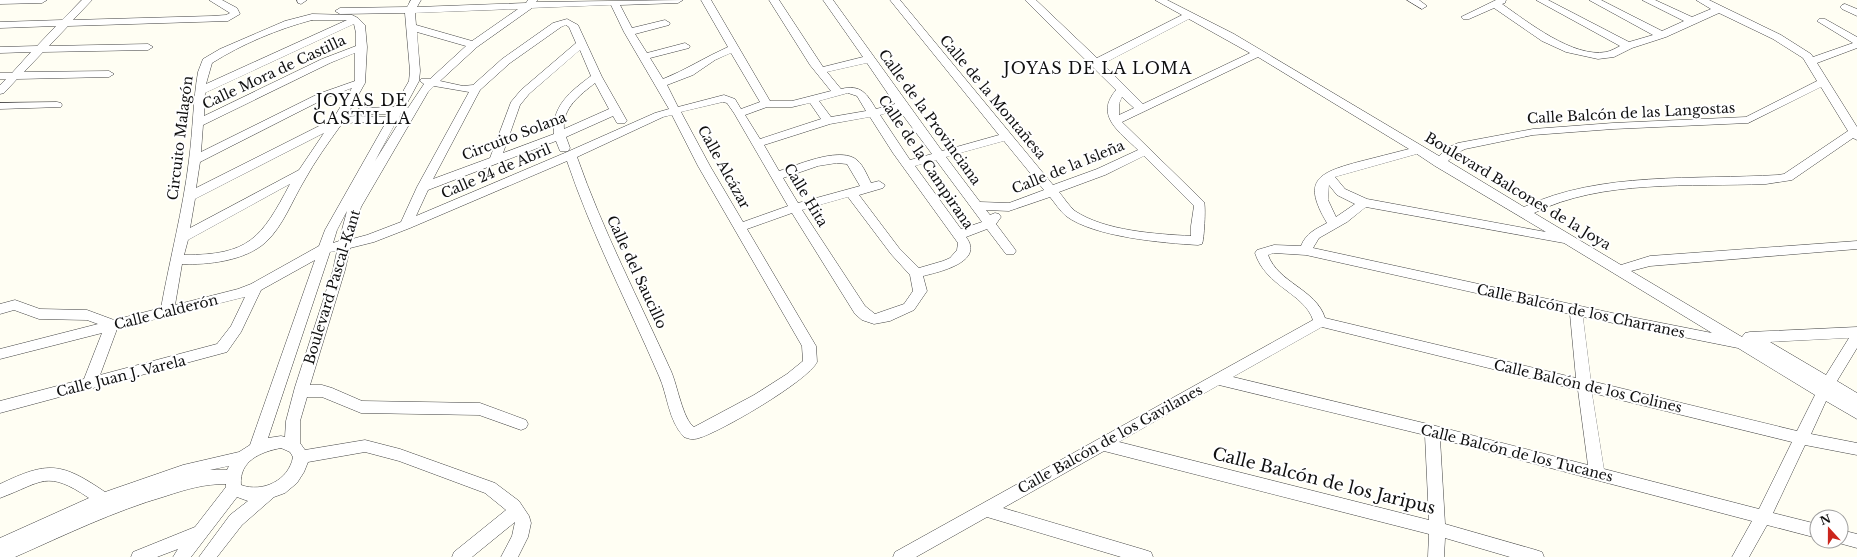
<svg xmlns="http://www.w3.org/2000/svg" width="1857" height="557" font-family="'Libre Baskerville',serif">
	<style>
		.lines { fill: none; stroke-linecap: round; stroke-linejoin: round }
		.minor-casing { stroke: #434343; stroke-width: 1 }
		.minor { fill: #fff; fill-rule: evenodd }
		.labels { text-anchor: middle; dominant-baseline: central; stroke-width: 4; stroke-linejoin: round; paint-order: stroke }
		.street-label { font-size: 14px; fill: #101010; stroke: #fff }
		.quarter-label { font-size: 16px; letter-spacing: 1px; fill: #101010; stroke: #fff }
		.near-street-label { font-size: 17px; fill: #101010; stroke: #fff }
	</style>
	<rect width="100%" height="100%" fill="#fffef3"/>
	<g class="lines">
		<defs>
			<path id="minor" d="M0,0h47l-5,3 -42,1z
				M82,0h10l-19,20 139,-4 14,-1 4,-2 -21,-13h13l15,8 3,6 -12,7 -160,5 -19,20 99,-2 5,3 -5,3 -105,2 -19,20 85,-1 5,3 -5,3 -92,2 -13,14 -4,1v-9l6,-6h-6v-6h12l19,-21 -31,1v-6l37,-1 19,-20 -56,2v-6l62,-2z
				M297,0h10l-6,4 -3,-1z
				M411,0h10l-4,7 109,-4 2,-3h10l-2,2 147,-2 -5,3 -58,2 12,23 33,-8 5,3 -1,2 -34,9 12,19 38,-10 5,3 -1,2 -39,10 13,21c23,-9 42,-22 65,-32l-27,-47h10l59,101h22l39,-10 -21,-26 -41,-65h10l44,67 40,-10 -40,-57h10l109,151 57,-16 -109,-135h10l153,185 44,-16 41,-19c-18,-18 -44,-34 -22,-60l-91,-90h11l61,58 85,-43 -27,-15h12l67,34 205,122 10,-9 9,-4 75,-14 80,-6 133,-6 71,-36 -14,-23 -30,-19 -54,-26 -53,24 -34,11 -18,9 -16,2 -32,-7 -24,-11 -48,-33 -25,11h-6l-2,-2 35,-17h10l-1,3 -3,1c26,18 71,54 104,48 5,-1 10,-4 14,-6l-84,-46h12l81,42 24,-7 -64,-35h12l61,31 22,-10 -42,-21h13l37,17 19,-8 -15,-9h13l72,35 30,19 2,3 40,-14 -36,-22 2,-2h6l32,18v11l-40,15 40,64v13l-4,-2 -61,42 -26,4c-75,3 -164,-5 -232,29l87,52 29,-9 207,-15v8l-207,17 -19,5 111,66 3,-4 5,-1 107,-5v21l-20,33 20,12v26l-31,-18 -15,33 46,9v12l-52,-10 -32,68 44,11v14l-50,-13 -18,32h-17l20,-36 -312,-82 5,85 91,26 6,2 2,5h-34l-65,-19 -1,19h-16l1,-23 -325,-83 -101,57 142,42 6,2 2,5h-32l-134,-40 -71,40h-23l2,-5 418,-232c-9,-27 -47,-33 -58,-67l2,-3 17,-5 27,1c5,-13 15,-17 26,-23 -25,-42 -10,-50 31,-61 17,-4 34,-9 51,-13l-151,-92 -136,65 82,80c2,4 0,39 -2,42l-4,1c-35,-2 -104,-8 -132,-29 -6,-5 -11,-13 -16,-19l-41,14 -23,-1 4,5 5,-2 4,1 2,3 -5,7 18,24 2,3 -2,3h-8l-19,-25 -21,8c19,25 -27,35 -43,39l4,15 -13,19 -24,11 -16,3 -12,-4 -7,-6 -63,-101 -45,16 69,117 1,16c-9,19 -97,70 -118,76 -6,2 -10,1 -15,-1 -16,-17 -16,-41 -25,-61 -31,-72 -67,-141 -92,-215l-157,67 -36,14 -24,6 -5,22 -35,115h12l10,3 30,13 118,2 46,17 2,4 -2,4 -5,2 -42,-15 -118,-2 -39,-16h-15l-7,24v22l5,7 60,-10 35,9 95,34 24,18 10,15 2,7 -3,14 -10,20h-17l11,-21 3,-14 -43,35h-20l2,-5 52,-42 -21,-17 -86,-32 -34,-9 -57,10 -4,10 -7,11 -12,10 -11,4 -32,28 -25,32h-18l31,-42 18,-14 -11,-4 -46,60h-18l5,-8 -21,8h-26l2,-5 62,-25 31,-40v-3c-22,0 -39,5 -60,12 -52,15 -101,39 -151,61h-15v-19l89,-40c-43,-29 -46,-16 -89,0v-14c48,-23 61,-22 105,8l78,-27 56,-13 11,-7 65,-185 -54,30 -20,42 -14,20 -227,61v-12l84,-22 18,-46 -102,26v-10l98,-25 -11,-4 -48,-1 -25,-9 -14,4v-10l15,-4 25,9 47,1 27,10 47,-12c9,-50 22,-98 28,-148 4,-30 4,-59 9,-88l5,-13 17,-10 65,-28 27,-7 40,1 6,3 7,7 2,22 -2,36 -19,34 10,-1 32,1 2,-3h-30l-5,-3 5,-3 34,-1 15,-26 1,-10 -5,-58 -65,1 -5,-3 5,-3 67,-1zM611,5l13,27 45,77 -14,4 -88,39 -151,64 12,-26 128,-49 4,10h8l2,-3 -4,-11 47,-21 4,7h8l2,-2 -25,-44 -24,-52 -11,-6 -14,4 -51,36 -29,26 -10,1 -23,-5 37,-34 55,-39zM518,9l-46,32 -56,-16 -1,-12zM1189,19l61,34 -107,51 -40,-40zM312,20h35l-141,64 6,-21c30,-19 66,-34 100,-43zM354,24l2,9v13l-34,13 -118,57 1,-23zM566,25l3,2 7,16 -55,47 -10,12 -21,56 -57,21 47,-89 30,-27 51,-36zM417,32l49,14 -36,33h-9l-1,2 4,3 -16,24 -3,-1 14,-26 1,-10zM580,50l11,26c-20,15 -40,30 -37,58l-51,19 17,-48 9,-11zM355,53v28l-37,13 -117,58 2,-27 127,-62zM731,53l29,49 -19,7 -6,-10 -11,-4 -46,12 -11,-22 26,-10 22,-15zM867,63l28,41 -19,5c-9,-15 -15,-25 -35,-20l-14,-17zM595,83l14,26 -45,20c-2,-21 16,-34 31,-46zM434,86l35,6 -52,95 -16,35 -34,13 -15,4 9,-32 67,-115zM1821,87l27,44 -64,43 -6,1c-82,5 -178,-4 -254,32l-76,-46 9,-8 8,-4 68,-14 80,-6 135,-6zM352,88l-19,31 -137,69 4,-26 126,-64zM848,93l9,3 9,15 -35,6 -12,-16zM1122,97l12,11 -15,7v-11zM723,102l4,1 7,10 54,93 -45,16 -33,-56 -29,-54zM810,103l11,16 -61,20 -15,-24 22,-8h25zM899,110l33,44 -22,6 -30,-45zM401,113h3l-3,6 -2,-1zM672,115l26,51 104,180 1,15 -16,13 -33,21 -60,32c-11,-7 -17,-43 -23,-56 -32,-71 -68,-140 -94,-214l86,-40zM870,117l23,36 65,90 -1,7 -7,8 -7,3 -24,7 -20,-20 -40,-53 24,-7 2,-3 -6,-4 -8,2c-4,-8 -9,-21 -17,-25 -18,-10 -57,7 -75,13l-15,-26 66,-21zM356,122l29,2 -60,106 -6,16 -68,38 -13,5 -63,16 7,-41c26,1 63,-3 84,-22 17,-16 26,-41 38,-61 11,-20 24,-38 37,-56zM395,124h3l-23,37zM324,133l-25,37 -109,58 5,-29zM1004,141l40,49 -35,13 -29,-1 -34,-45zM1417,154l18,12 111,66 -179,-33 -22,-10 -10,-12zM1144,156l50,50 -3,20v10c-35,-2 -86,-5 -116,-25 -6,-5 -11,-13 -16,-19l46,-17zM936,160l46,62 -21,7 -46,-63zM837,163l10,1 13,22 -62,17 -15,-25 35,-12zM290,184c-29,55 -41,71 -106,71l4,-15zM1329,185l8,10 18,9 -19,13 -8,-17zM848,197l43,57 19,21 3,16 -9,13 -29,10 -10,-8 -63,-96zM1366,207l198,36 148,90 -86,-17 -313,-68 6,-10 28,-16zM347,211l-8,30 -6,2 4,-13zM337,251l-4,19 -38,117 -9,34 -1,16 -4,-1 -13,2 62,-186zM1274,253l32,2 264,59 6,64 -251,-60c-9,-29 -47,-35 -57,-63zM245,297l-14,29 -14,18 -117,31 17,-46zM1583,317l155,31 77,47 -18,36 -206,-50zM1322,327l256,63 10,75 -156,-40 -199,-48zM1849,338l-23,37 -56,-33zM1219,385l206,50 4,85 -310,-78zM1592,393l200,49 -33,67 -155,-40zM281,448l9,4 3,5c-4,23 -30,36 -52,28 -2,-24 19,-33 40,-37zM229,466l-2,4h-17z
				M1407,0h12l8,6 -5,3z
				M1845,4l12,5v7l-15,-7 -2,-2 2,-2z
				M57,102l4,1 1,2 -1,2 -61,2v-6z
				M1841,530l16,4v14l-22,-6 6,-1z"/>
		</defs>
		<use href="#minor" class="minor-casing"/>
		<use href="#minor" class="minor"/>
	</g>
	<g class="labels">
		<g class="street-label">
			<text transform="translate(274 72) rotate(-25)">Calle Mora de Castilla</text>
			<text transform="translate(993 97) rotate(50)">Calle de la Montañesa</text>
			<text transform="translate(1631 113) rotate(-3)">Calle Balcón de las Langostas</text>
			<text transform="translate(930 117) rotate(54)">Calle de la Provinciana</text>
			<text transform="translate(514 136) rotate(-21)">Circuito Solana</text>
			<text transform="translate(180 138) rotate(-83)">Circuito Malagón</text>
			<text transform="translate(926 162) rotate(56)">Calle de la Campirana</text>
			<text transform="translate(724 167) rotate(61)">Calle Alcázar</text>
			<text transform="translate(1068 167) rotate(-22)">Calle de la Isleña</text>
			<text transform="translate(496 171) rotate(-23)">Calle 24 de Abril</text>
			<text transform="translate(1518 191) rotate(31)">Boulevard Balcones de la Joya</text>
			<text transform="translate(806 195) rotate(59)">Calle Hita</text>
			<text transform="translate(637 272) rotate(65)">Calle del Saucillo</text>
			<text transform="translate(332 287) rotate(-73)">Boulevard Pascal-Kant</text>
			<text transform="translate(1581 311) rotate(12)">Calle Balcón de los Charranes</text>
			<text transform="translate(166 312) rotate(-14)">Calle Calderón</text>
			<text transform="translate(121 376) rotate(-14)">Calle Juan J. Varela</text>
			<text transform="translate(1588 386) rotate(13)">Calle Balcón de los Colines</text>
			<text transform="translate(1110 439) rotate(-29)">Calle Balcón de los Gavilanes</text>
			<text transform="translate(1517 453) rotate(14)">Calle Balcón de los Tucanes</text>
		</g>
		<g class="quarter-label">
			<text x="1098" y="68">JOYAS DE LA LOMA</text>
			<text x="362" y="100">JOYAS DE<tspan x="362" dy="18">CASTILLA</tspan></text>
		</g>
		<g class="near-street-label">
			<text transform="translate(1324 481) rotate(14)">Calle Balcón de los Jaripus</text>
		</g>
	</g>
	<g transform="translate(1829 529) rotate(339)"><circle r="19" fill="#ffffff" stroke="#9f9f9f"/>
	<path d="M0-3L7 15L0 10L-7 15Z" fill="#cb251d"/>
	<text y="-6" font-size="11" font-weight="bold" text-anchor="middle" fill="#101010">N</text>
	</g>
</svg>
